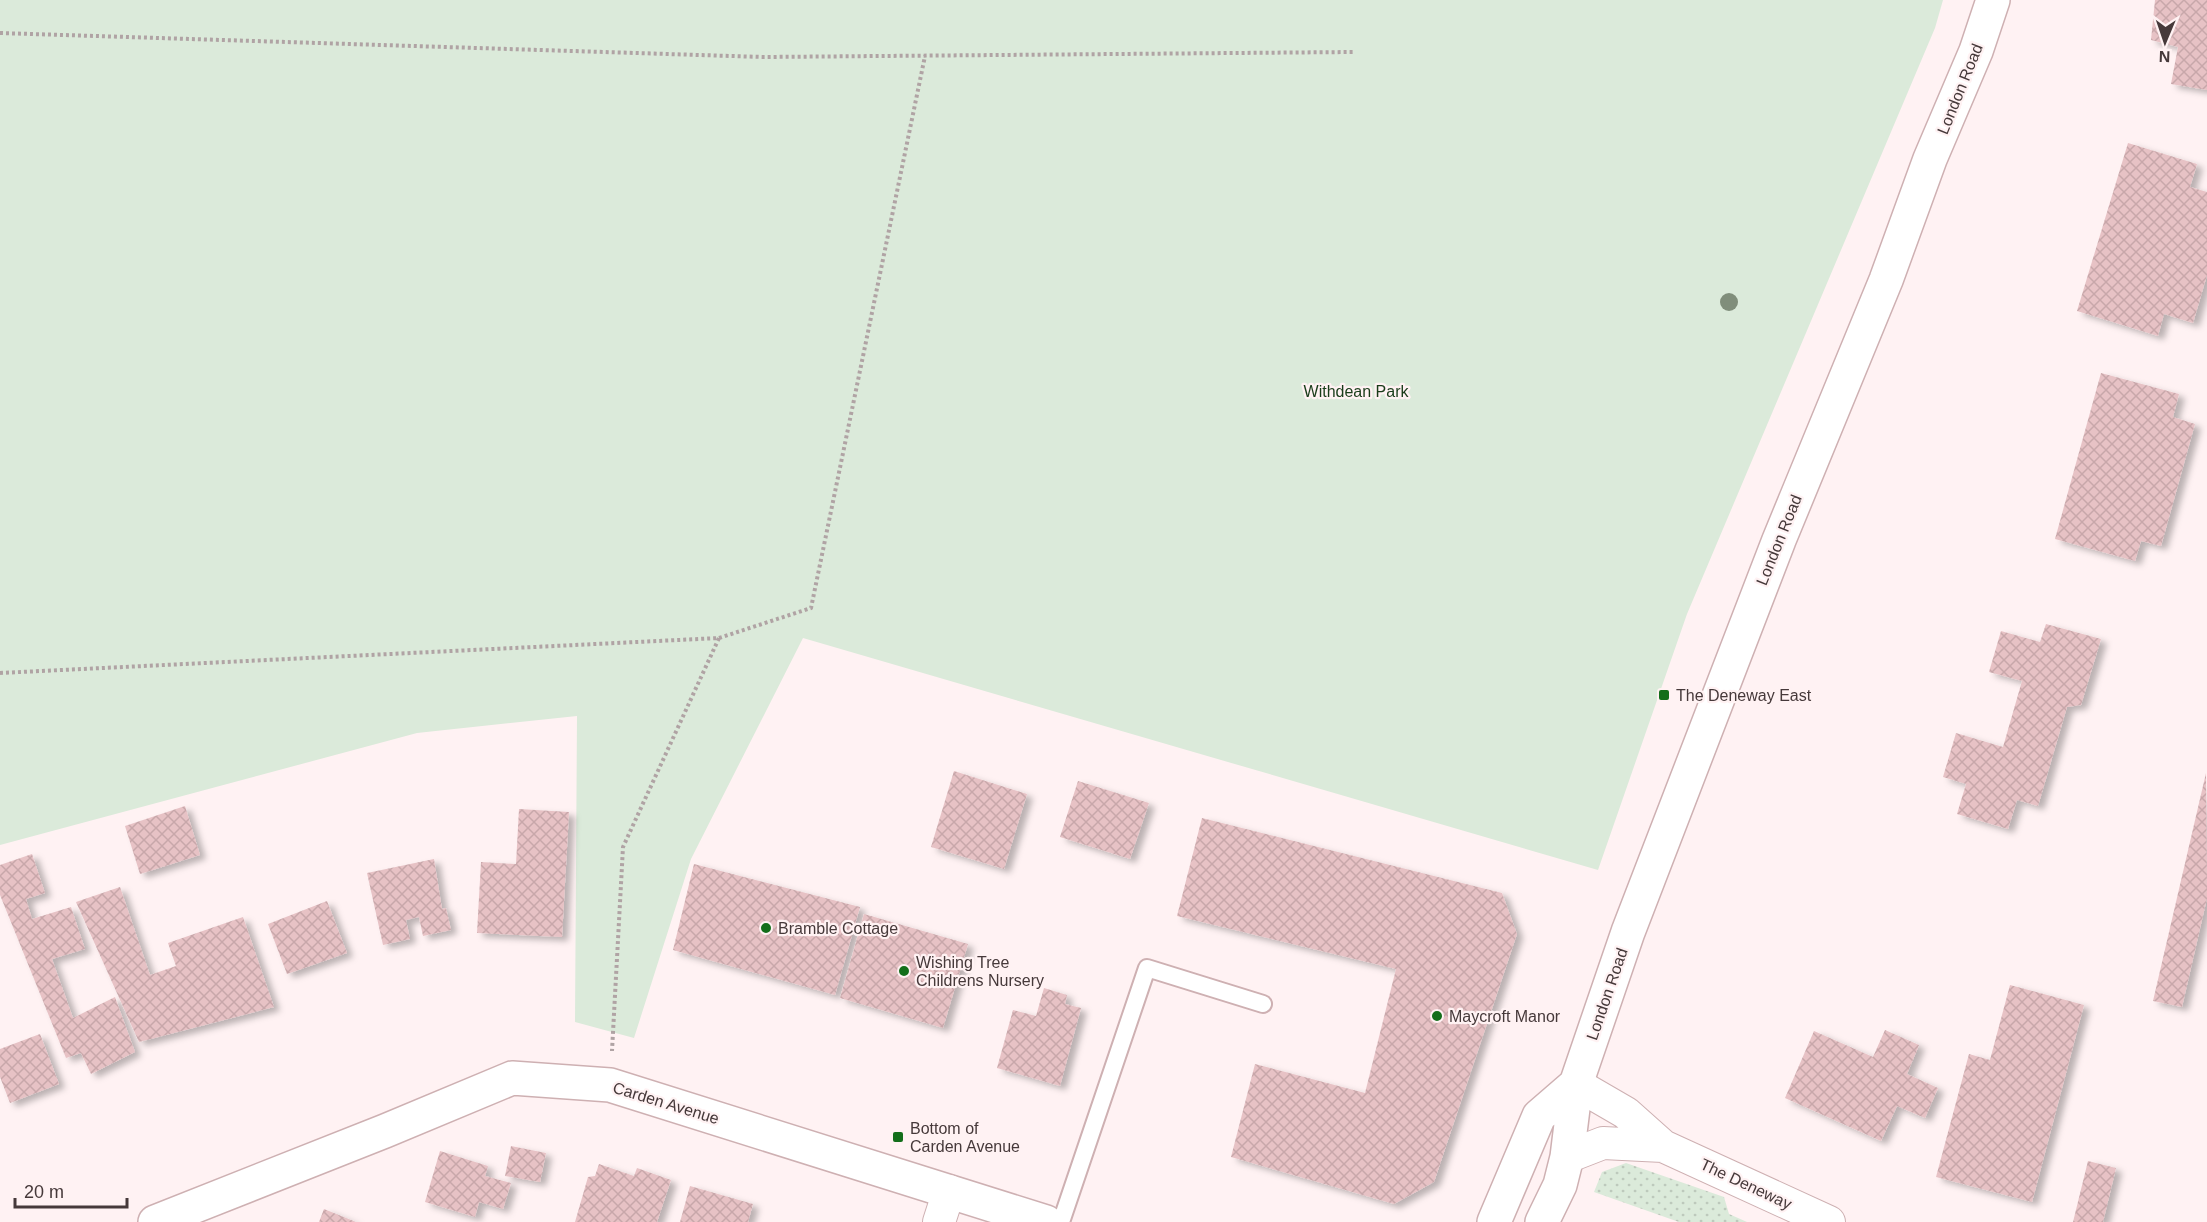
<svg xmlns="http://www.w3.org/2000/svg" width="2207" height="1222" font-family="Arial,sans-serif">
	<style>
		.grass { fill: url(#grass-dots) }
		.green { fill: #dbeada }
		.building { fill: url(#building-cross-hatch); filter: url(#shadow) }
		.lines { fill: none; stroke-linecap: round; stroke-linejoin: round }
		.service-casing { stroke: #ceb0b2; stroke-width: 20 }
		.minor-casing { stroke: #ceb0b2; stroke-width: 34 }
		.tertiary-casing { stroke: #ceb0b2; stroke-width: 36 }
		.trunk-casing { stroke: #ceb0b2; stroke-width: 36 }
		.path { stroke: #b0a3a4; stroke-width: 4; stroke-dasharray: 3 3; stroke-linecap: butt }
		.service { stroke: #fff; stroke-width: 16 }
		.minor { stroke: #fff; stroke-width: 32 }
		.tertiary { stroke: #fff; stroke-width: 33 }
		.trunk { stroke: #fff; stroke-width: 33 }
		.tree { fill: #808e7b }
		.poi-dot { fill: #136e1a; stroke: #fff2f3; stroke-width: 2 }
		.labels { text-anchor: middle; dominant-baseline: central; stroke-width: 4.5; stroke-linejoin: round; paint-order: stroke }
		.street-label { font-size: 16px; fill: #46393a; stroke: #fff2f3 }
		.park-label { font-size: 16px; fill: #193c19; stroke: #fff2f3 }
		.poi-label { font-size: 16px; fill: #46393a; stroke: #fff2f3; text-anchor: start }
	</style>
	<defs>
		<pattern id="grass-dots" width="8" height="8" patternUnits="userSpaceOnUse" patternTransform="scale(1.5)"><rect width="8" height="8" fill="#dbeada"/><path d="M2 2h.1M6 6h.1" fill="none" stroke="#bdc9bc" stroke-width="1.8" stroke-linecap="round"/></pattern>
		<pattern id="building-cross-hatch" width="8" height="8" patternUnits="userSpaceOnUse" patternTransform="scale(1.5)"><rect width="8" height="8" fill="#e7c2c5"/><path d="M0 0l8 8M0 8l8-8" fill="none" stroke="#c8a7aa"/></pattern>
		<filter id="shadow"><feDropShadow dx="6" dy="4" stdDeviation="3" flood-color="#0004"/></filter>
	</defs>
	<rect width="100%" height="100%" fill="#fff2f3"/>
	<path class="grass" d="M1626,1163l98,34 5,17 18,8h-68l-85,-30 8,-20z"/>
	<path class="green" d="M0,0h1943l-8,28 -248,586 -89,256 -795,-232 -112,221 -57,179 -59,-16 2,-306 -160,17 -417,112z"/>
	<path class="building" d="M2155,0h52v90l-36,-6 7,-37 -27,-7z
		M2128,143l69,21 -7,23 17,5v83l-14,48 -29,-9 -6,22 -81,-25z
		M2101,373l78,21 -6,23 22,7 -34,122 -20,-5 -6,20 -80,-22z
		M2046,624l55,15 -20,66 -14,2 -29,99 -21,-6 -9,29 -51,-15 9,-30 -23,-7 13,-44 47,14 19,-66 -33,-9 12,-41 39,11z
		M954,771l73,23 -23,75 -73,-22z
		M2206,773l1,125 -25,109 -29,-6z
		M1078,781l71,22 -19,56 -70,-22z
		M185,806l15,49 -60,19 -15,-48z
		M519,809l50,3 -7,125 -85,-4 4,-71 35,2z
		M1202,818l300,75 15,41 -83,248 -40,22 -163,-47 24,-93 110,29 31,-124 -219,-53z
		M32,854l13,39 -19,6 6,20 39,-12 14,42 -33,10 21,59 42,-21 20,55 -44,22 -10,-21 -15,5 -66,-163v-30z
		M434,859l8,50 4,-1 5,22 -28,6 -4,-19 -13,3 4,19 -27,6 -16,-72z
		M694,864l166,43 -25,88 -162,-45z
		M120,887l30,88 26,-9 -8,-23 75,-26 31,90 -135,35 -63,-140z
		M327,901l20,52 -60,21 -19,-50z
		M864,914l104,30 -25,84 -103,-30z
		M2010,985l74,20 -52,197 -96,-25 33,-123 21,6z
		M1044,988l23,7 -2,9 16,4 -21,78 -63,-18 16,-58 23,6z
		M1885,1030l34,15 -12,29 31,14 -13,30 -28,-12 -16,35 -96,-43 29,-67 59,26z
		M40,1034l19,50 -49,19 -10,-26v-28z
		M511,1146l35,7 -6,29 -35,-6z
		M440,1151l48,15 -3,10 26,7 -8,26 -24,-7 -4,15 -50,-15z
		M2088,1161l28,7 -13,54h-30z
		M599,1164l35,12 3,-8 34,12 -14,42h-82l13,-45 7,-1z
		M690,1186l63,18 -5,18h-68z
		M324,1209l32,13h-37z"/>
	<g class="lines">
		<defs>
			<path id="service" d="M1061,1222l86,-254 116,36"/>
			<path id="minor" d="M1576,1084l50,29 37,33 166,76
				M1567,1157l36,-14 60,3
				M939,1222l10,-31"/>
			<path id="tertiary" d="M155,1222l230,-91 127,-53 98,7 436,137"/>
			<path id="trunk" d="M1494,1222l45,-106 37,-32
				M1542,1222l18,-37 7,-28 9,-73 52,-152 151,-392 107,-260 44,-121 46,-108 17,-51"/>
		</defs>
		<use href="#service" class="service-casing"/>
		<use href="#minor" class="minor-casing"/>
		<use href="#tertiary" class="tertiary-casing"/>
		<use href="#trunk" class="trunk-casing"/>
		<path class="path" d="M0,33l763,24 590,-5
			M719,638l92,-30 114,-552
			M0,673l719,-35 -96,209 -11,204"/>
		<use href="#service" class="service"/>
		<use href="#minor" class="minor"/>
		<use href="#tertiary" class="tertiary"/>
		<use href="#trunk" class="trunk"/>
	</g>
	<circle class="tree" cx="1729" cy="302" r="9"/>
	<g class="poi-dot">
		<rect x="1658" y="689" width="12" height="12" rx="3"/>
		<circle cx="766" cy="928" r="6"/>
		<circle cx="904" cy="971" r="6"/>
		<circle cx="1437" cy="1016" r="6"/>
		<rect x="892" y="1131" width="12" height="12" rx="3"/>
	</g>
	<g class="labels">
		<g class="street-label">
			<text transform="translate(1960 89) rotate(-68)">London Road</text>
			<text transform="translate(1779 540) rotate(-68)">London Road</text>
			<text transform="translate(1607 994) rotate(-71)">London Road</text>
			<text transform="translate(666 1103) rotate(17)">Carden Avenue</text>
			<text transform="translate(1746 1184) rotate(25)">The Deneway</text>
		</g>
		<g class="park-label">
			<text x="1356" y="391">Withdean Park</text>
		</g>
		<g class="poi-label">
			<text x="1676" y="695">The Deneway East</text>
			<text x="778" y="928">Bramble Cottage</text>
			<text x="916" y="962">Wishing Tree<tspan x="916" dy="18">Childrens Nursery</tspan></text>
			<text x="1449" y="1016">Maycroft Manor</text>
			<text x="910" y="1128">Bottom of<tspan x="910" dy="18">Carden Avenue</tspan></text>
		</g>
	</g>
	<g transform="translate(2165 42) rotate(182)" stroke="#fff2f3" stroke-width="4.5" paint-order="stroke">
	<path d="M0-4.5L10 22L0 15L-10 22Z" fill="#46393a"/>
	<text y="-9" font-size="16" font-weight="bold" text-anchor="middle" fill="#46393a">N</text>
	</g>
	<path d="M15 1198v9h112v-9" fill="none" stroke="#46393a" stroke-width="3"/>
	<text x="24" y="1198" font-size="18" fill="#46393a" stroke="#fff2f3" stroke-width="4.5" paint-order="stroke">20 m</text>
</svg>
